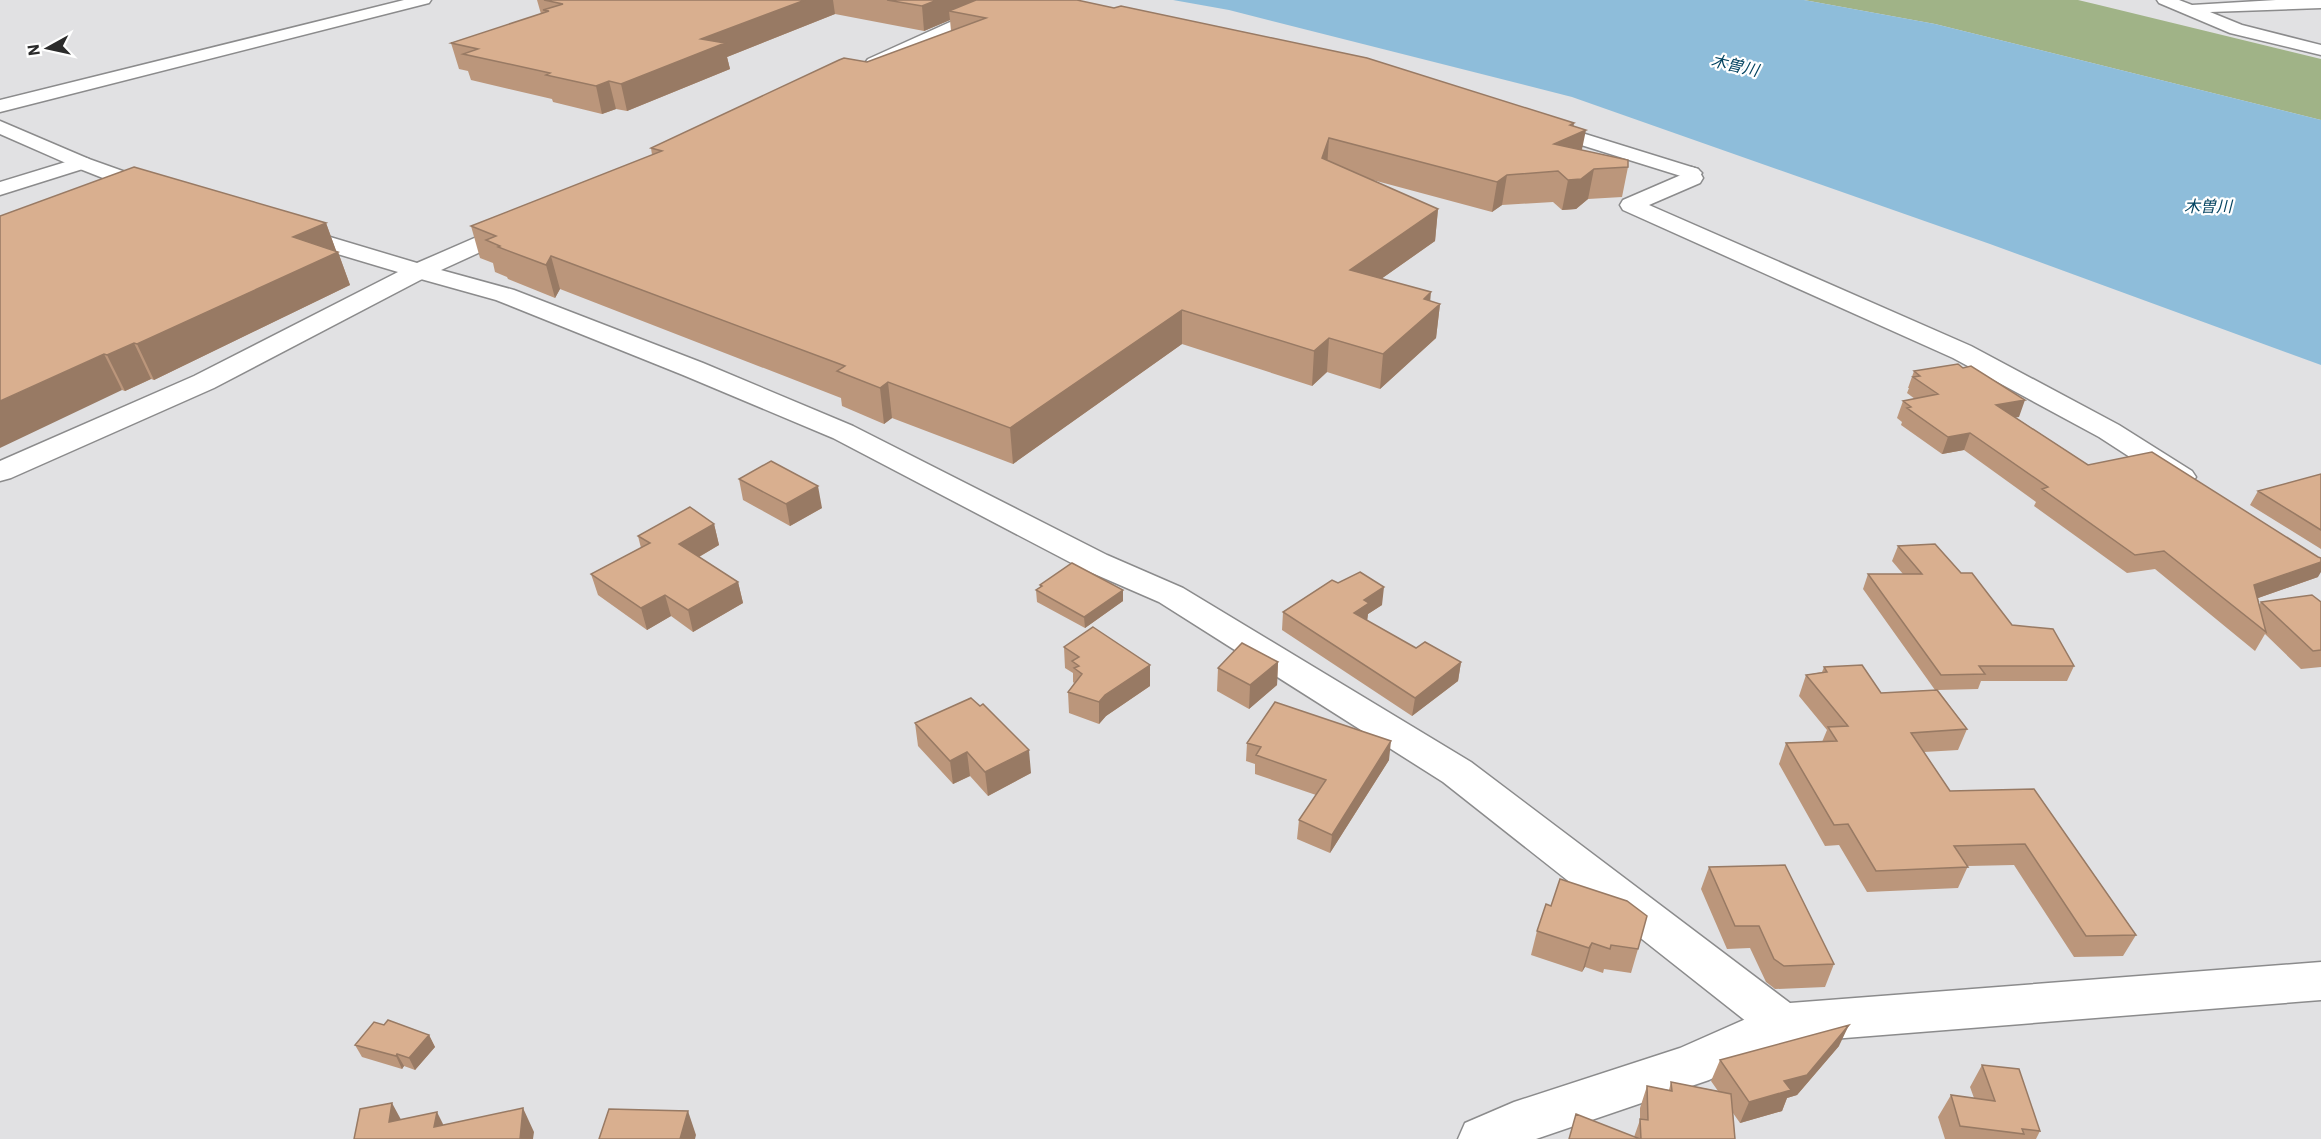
<svg xmlns="http://www.w3.org/2000/svg" width="2321" height="1139" font-family="'IBM Plex Sans','Noto Sans JP',sans-serif">
	<style>
		.forest { fill: #a0b387 }
		.water { fill: #8ebdda }
		.lines { fill: none; stroke-linecap: round; stroke-linejoin: round }
		.minor-casing { stroke: #8b8b8c; stroke-width: 3 }
		.tertiary-casing { stroke: #8b8b8c; stroke-width: 3 }
		.minor { fill: #fff; fill-rule: evenodd }
		.tertiary { fill: #fff; fill-rule: evenodd }
		.wall { fill: #bb967b }
		.shaded-wall { fill: #987a64 }
		.building { fill: #d9af8f; stroke: #987a64; stroke-width: 1.5 }
		.labels { text-anchor: middle; dominant-baseline: central; stroke-width: 4.5; stroke-linejoin: round; paint-order: stroke }
		.far-water-label { font-size: 16px; font-style: italic; fill: #044461; stroke: #fff }
	</style>
	<rect width="100%" height="100%" fill="#e1e1e3"/>
	<path class="forest" d="M1804,0h274l21,5 222,54v61l-386,-96z"/>
	<path class="water" d="M1173,0h631l131,24 386,96v245l-331,-121 -418,-147 -343,-87z"/>
	<g class="lines">
		<defs>
			<path id="minor" d="M2157,0h22l13,5 84,-5h45v8l-111,4 32,13 79,20v10l-91,-22 -71,-30z
				M82,157l7,2 3,4 -3,4 -89,28v-13z
				M1691,167l7,2 5,9 -3,5 -51,22 322,141 148,79 73,46 4,6 -4,6 -11,3 -11,-3 -71,-46 -146,-79 -330,-148 -3,-5 3,-5 58,-25 3,-6z
				M419,264l95,26 189,73 150,63 254,129 76,33 288,174 319,241 531,-41v38l-539,43 -16,-6 -323,-255 -284,-180 -76,-33 -250,-131 -150,-63 -187,-75 -86,-24 -3,-5 3,-5z"/>
			<path id="tertiary" d="M404,0h27l-2,3 -429,109v-12z
				M999,0h21l-2,3 -138,64h-12l-3,-4 3,-4z
				M1540,120l158,49 4,4 -4,4 -7,2 -7,-2 -151,-47 -3,-4 3,-4z
				M0,121l89,38 73,26 3,5 -3,5 -8,1 -8,-1 -71,-28 -75,-33z
				M516,220l8,2 3,5 -3,5 -96,44 -214,112 -203,90 -11,3v-20l194,-85 204,-104 -114,-34 -3,-5 3,-5 8,-2 8,2 117,35z
				M1782,1003l16,6 7,14 -7,14 -89,43 -173,59h-78l7,-16 49,-21 166,-54z"/>
		</defs>
		<use href="#minor" class="minor-casing"/>
		<use href="#tertiary" class="tertiary-casing"/>
		<use href="#minor" class="minor"/>
		<use href="#tertiary" class="tertiary"/>
	</g>
	<path class="wall" d="M537,0h540l497,126 8,24 46,17 -6,30 -34,2 -12,10 -14,1 -9,-8 -51,3 -10,7 -123,-33 69,30 -3,32 -54,38 49,22 10,3 -4,34 -56,51 -53,-17 -15,14 -130,-42 -169,120 -121,-46 -8,6 -42,-18 -1,-8 -281,-109 -5,9 -47,-19 -1,-2 -12,-5 -2,-9 -13,-5 -9,-32 181,-71 -1,-7 216,-86 84,-31 -1,-11 -26,11 -89,-17 -108,43 3,12 -103,42 -11,-2 -14,5 -49,-12 -1,-3 -81,-19 -3,-9 -9,-2 -8,-26 90,-29z
		M0,216l326,7 10,28 2,1 12,33 -196,95 -3,-1 -26,12 -3,-1z
		M1914,371l105,46h-4l73,48 230,112 -60,21 1,7 2,-3h60v65l-20,2 -36,-35 -10,17 -100,-82 -28,4 -93,-67 2,-4 -72,-52 -22,4 -41,-29 1,-3 -5,-4 6,-17 12,-2 -8,-6 2,-5h-1z
		M2321,474v75l-71,-44 8,-14z
		M739,479l83,29 -32,18 -47,-26z
		M714,524l5,21 -20,12 39,25 5,21 -50,29 -22,-16 -24,14 -49,-35 -7,-21 50,-26 -3,-12z
		M1898,546l63,27 51,52 62,41 -7,15h-86l-3,8 -40,1 29,39 -9,21 -34,2 26,39 84,-2 102,146 -13,21 -49,1 -60,-92 -46,1 -10,22 -91,4 -28,-47 -14,1 -46,-82 7,-21 36,-1 5,-12 -28,-34 7,-21 16,-3 2,-5 57,26 54,-3 -72,-101 5,-15h35l-11,-13z
		M1040,585l83,16 -38,27 -48,-26 -1,-12 4,-2z
		M1382,605l-14,9 -1,7 49,27 45,14 -3,19 -46,35 -130,-86 1,-18z
		M1064,647l86,18v21l-44,30 -7,8 -30,-11 -1,-21 6,-9 -1,-1v-9l-8,-5z
		M1278,662l-1,23 -28,24 -32,-18 1,-23z
		M915,723l116,50 -43,23 -18,-20 -17,8 -35,-38z
		M1247,743l142,17 -59,93 -33,-14 2,-19 17,-25 -61,-21v-10l-9,-3z
		M1709,867l125,97 -9,23 -50,2 -9,-7 -16,-34 -23,1 -26,-60z
		M1537,931l101,18 -7,24 -27,-4 -1,4 -18,-6 -3,5 -51,-17z
		M429,1035l6,12 -20,23 -11,-4 -2,3 -40,-12 -7,-12z
		M1839,1046l-42,49 -10,3 -5,13 -42,12 -7,-10 2,26h-167l66,-2 6,-17v-12l7,-22 22,4 2,-8 47,9 -7,-10 9,-21z
		M1982,1065l58,66 -4,8h-91l-7,-22 13,-22 23,3 -4,-11z"/>
	<path class="shaded-wall" d="M805,0h28l2,14 -108,43 3,12 -103,42 -6,-27 80,-45z
		M937,0h39l-27,11 1,9 -26,11 -2,-25z
		M609,81l7,28 -14,5 -6,-28z
		M1574,123l-2,13 14,-6 -6,29 -26,-15 16,-19z
		M1329,138l-2,30 -5,-10z
		M1594,169l-6,30 -12,10 -14,1 6,-30z
		M1507,175l-5,30 -10,7 5,-30z
		M1438,209l-3,32 -88,62 3,-33z
		M326,223l11,30 1,-1 12,33 -196,95 -17,-36 156,-107z
		M551,256l9,33 -5,9 -9,-33z
		M1431,292l-2,22 11,-10 -4,34 -56,51 3,-35 41,-55z
		M1182,310v34l-169,120 -3,-36z
		M1329,338l-2,34 -15,14 2,-35z
		M134,343l17,36 -26,12 -18,-36z
		M104,354l18,36 -122,58v-47z
		M888,382l4,36 -8,6 -4,-36z
		M2025,400l-6,17 -29,5 6,-17z
		M1970,433l-6,17 -22,4 6,-17z
		M818,486l4,22 -32,18 -4,-22z
		M714,524l5,21 -34,20 -6,-21z
		M2321,562v10l-3,5 -74,26 10,-18z
		M738,582l5,21 -50,29 -5,-22z
		M1384,587l-2,18 -14,9 -1,7 -13,-8 10,-13z
		M1123,590v11l-38,27 -1,-11z
		M665,595l6,21 -24,14 -6,-22z
		M1278,662l-1,23 -28,24 1,-24z
		M1461,662l-3,19 -46,35 3,-18z
		M1150,665v21l-44,30 -7,8v-22l6,-7z
		M1391,741l-2,19 -59,93 2,-18z
		M1029,750l2,23 -43,23 -3,-24z
		M967,752l3,24 -17,8 -3,-23z
		M1592,943l-7,24 -3,5 7,-24z
		M1849,1025l-10,21 -42,49 -10,3 -5,13 -42,12 9,-21 35,-21z
		M429,1035l6,12 -20,23 -6,-12z
		M397,1054l7,12 -2,3 -6,-13z
		M392,1103l13,24 -16,-5z
		M523,1108l11,24 -1,7h-13z
		M688,1111l8,24 -1,4h-15z
		M437,1112l12,24 -15,-9z"/>
	<path class="building" d="M544,0h261l-104,39 24,4 -104,41 -12,-3 -13,5 -50,-11 4,-2 -87,-19 15,-5 -27,-6 98,-32 -6,-1 20,-6z
		M887,0h50l-15,6z
		M976,0h101l37,8 7,-2 246,52 207,65 -4,2 16,5 -32,14 74,16v7l-34,2 -13,10 -13,1 -10,-9 -51,4 -10,7 -168,-44 -7,20 116,51 -88,61 81,22 -7,7 16,5 -57,50 -54,-16 -15,13 -132,-41 -172,118 -122,-46 -8,6 -43,-17 8,-5 -294,-110 -5,9 -48,-18 2,-1 -14,-6 10,-4 -25,-10 191,-75 -11,-3 188,-88 5,-2 23,4 119,-44 -37,-7z
		M134,167l192,56 -33,14 45,15 -201,92 -3,-1 -27,12 -3,-1 -104,47v-185z
		M1958,364l5,4 8,-2 54,34 -29,5 92,60 64,-13 166,105 3,1v4l-67,23 12,47 -102,-81 -29,4 -93,-66 6,-2 -78,-54 -22,4 -41,-29 4,-1 -8,-6 35,-7 -25,-17 7,-1 -6,-5z
		M771,461l47,25 -32,18 -47,-25z
		M2321,474v56l-63,-39z
		M690,507l24,17 -35,20 59,38 -50,28 -23,-15 -24,13 -50,-34 59,-31 -12,-7z
		M1935,544l26,29h11l40,52 41,4 21,37h-95l6,8 -44,1 -73,-101h54l-24,-28z
		M1072,563l51,27 -39,27 -48,-27 6,-4 -2,-1z
		M1360,572l24,15 -20,13 5,3 -15,10 62,35 9,-6 36,20 -46,36 -132,-86 49,-32 6,3z
		M2312,595l9,7v48l-8,1 -52,-49z
		M1093,627l57,38 -45,30 -6,7 -31,-10 14,-18 -8,-6 5,-2 -7,-5 7,-4 -15,-10z
		M1242,643l36,19 -28,23 -32,-17z
		M1862,665l19,28 56,-3 30,39 -56,4 39,58 84,-2 102,146 -50,1 -61,-92 -71,2 14,21 -92,4 -28,-47 -14,1 -48,-82 51,-2 -9,-14 20,-1 -42,-51 21,-3 -3,-5z
		M971,698l9,8 3,-2 46,46 -44,22 -18,-20 -17,9 -35,-38z
		M1275,702l116,39 -59,94 -33,-15 27,-40 -70,-25 5,-8 -14,-4z
		M1785,865l49,99 -50,2 -10,-7 -15,-33h-24l-26,-59z
		M1560,879l67,22 20,15 -9,33 -27,-4 -1,4 -18,-6 -3,5 -52,-17 9,-27 5,2z
		M388,1020l41,15 -20,23 -12,-4 -1,2 -41,-11 19,-23 10,3z
		M1849,1025l-42,50 -23,6 7,9 -42,12 -29,-42z
		M1982,1065l37,4 21,62 -18,-2 2,5 -64,-8 -9,-31 44,6z
		M1671,1082l60,12 4,45h-94l-1,-20 8,1 -1,-34 25,5z
		M392,1103l-3,19 48,-10 -3,15 89,-19 -3,31h-166l6,-30z
		M609,1109l79,2 -8,28h-81z
		M1576,1114l64,25h-71z"/>
	<g class="labels">
		<g class="far-water-label">
			<text transform="translate(1735 65) rotate(13)">木曽川</text>
			<text x="2208" y="206">木曽川</text>
		</g>
	</g>
	<g transform="translate(48 48) rotate(262)" stroke="#ffffff" stroke-width="4.5" paint-order="stroke">
	<path d="M0-4.5L10 22L0 15L-10 22Z" fill="#2b2b2b"/>
	<text y="-9" font-size="16" font-weight="bold" text-anchor="middle" fill="#2b2b2b">N</text>
	</g>
</svg>
